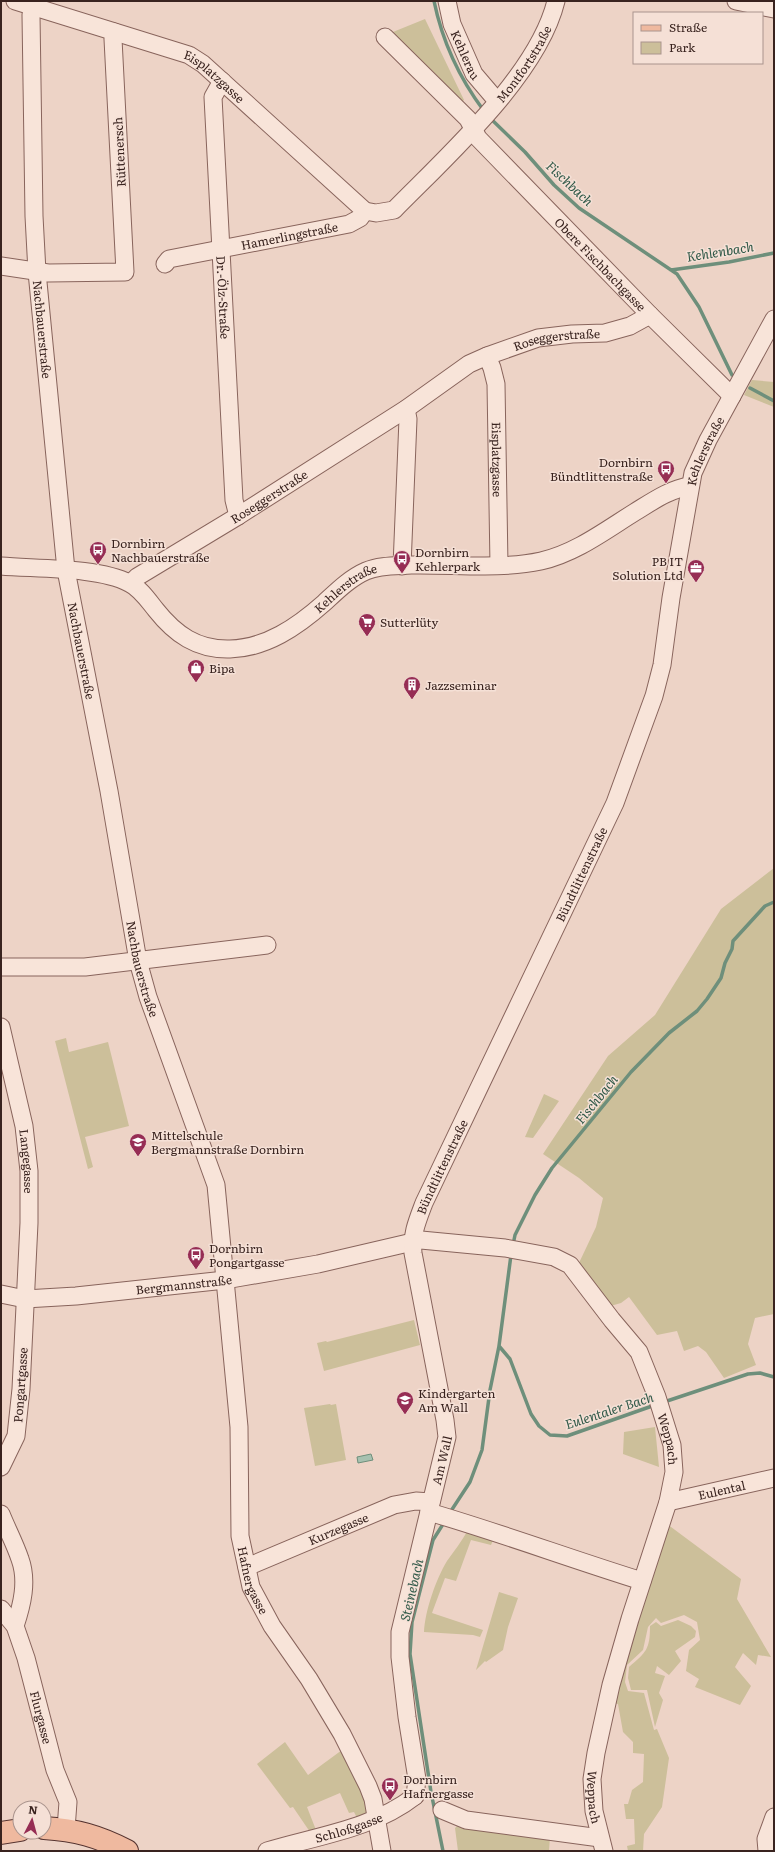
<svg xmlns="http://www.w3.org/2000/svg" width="775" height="1852" font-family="Literata,serif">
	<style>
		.green { fill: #ccbf9a }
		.water { fill: #a7c1b0; stroke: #6e8f7b }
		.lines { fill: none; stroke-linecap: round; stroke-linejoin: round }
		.stream { stroke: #6e8f7b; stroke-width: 3.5 }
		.minor-casing { stroke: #88645c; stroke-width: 19 }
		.major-casing { stroke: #563430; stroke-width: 24 }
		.minor { stroke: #f8e4d9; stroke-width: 17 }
		.major { stroke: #efb99f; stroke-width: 22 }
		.labels { text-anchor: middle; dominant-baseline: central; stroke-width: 3; stroke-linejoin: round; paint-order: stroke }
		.street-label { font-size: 12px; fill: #39231f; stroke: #f5e0d6 }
		.poi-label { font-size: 12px; fill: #39231f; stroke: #f5e0d6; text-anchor: start }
		.water-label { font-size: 13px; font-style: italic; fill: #2f5847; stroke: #f5e0d6 }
	</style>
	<rect width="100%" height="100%" fill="#edd3c6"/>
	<path class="green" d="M425,19l39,81 -6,5 -70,-71z
		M752,380l22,2v25l-30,-12z
		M774,868v446l-19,4 -7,26 8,21 -32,13 -18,-26 -8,-6 -14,5 -7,-20 -20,4 -28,-38 -8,6 -14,4 -29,-42 18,-38 7,-29 -24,-20 -36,-24 65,-98 47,-41 66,-106z
		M66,1038l3,14 39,-10 21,84 -44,11 8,30 -5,2 -33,-128z
		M544,1094l15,7 -26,37 -8,-1z
		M414,1320l6,25 -96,26 -7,-28 9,-2 1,1z
		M330,1404l1,1 5,-1 10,56 -31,6 -11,-58z
		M655,1427l4,40 -36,-13 1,-22z
		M667,1524l74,55 -4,20 34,58 -13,-2 -2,10 -13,-12 -8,14 16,19 -11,19 -45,-18 4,-8 -13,-8 3,-21 11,-10 -3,-18 -13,-7 -23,8 -5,-5 -8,9 -5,23 -16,15 -2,17 3,9 16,2 10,37 3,-1 12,29 -7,49 -18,27 -1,17h-15l-1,-5 8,-2 -1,-25h-8l-2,-15h4l4,-14 11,-8 1,-28 -11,-1v-11l-10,-10 -5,-28 -5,-1z
		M468,1530l26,8 -3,7 -20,-5 -15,41 -11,-3 -13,35 51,17 -3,7 -7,-2 -49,-3c1,-21 12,-53 23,-71 7,-10 15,-20 21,-31z
		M499,1592l19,6 -10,29 -5,23 -17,12 -1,-1 -9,9z
		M678,1620l13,6 5,5 -1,6 -20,14 6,10 -12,14 -12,-9 -2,7 10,3 -6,17 4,7 -8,27 -8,-37h-16l-3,-12 1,-11c17,-15 21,-17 21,-41l6,-4 5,4z
		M285,1742l23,33 34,-25c7,13 28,44 26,58 -1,6 -6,9 -10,12l-4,-8 -5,1 -9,-20 -33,14 9,23 -6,2 -17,-25 -3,1 -33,-44z
		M458,1825l92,12 -1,14h-91l-3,-23z"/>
	<path class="water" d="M371,1454l2,6 -15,3 -1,-6z"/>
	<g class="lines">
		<path class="stream" d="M434,1c8,39 26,78 50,110
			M489,117l36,35 29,33 25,23 98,66 22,33 33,68
			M671,270l58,-8 45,-9
			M750,388l24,13
			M513,1245l2,-10 20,-40 17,-27 79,-96 38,-39 28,-22 10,-12 14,-21 4,-15 7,-14 1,-8 32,-35 9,-4
			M499,1346l11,13 21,55 8,12 11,9 17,1 88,-31
			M664,1402l84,-28 12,-1 14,4
			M449,1514l21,-32 12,-32 8,-60 9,-44 12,-91
			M443,1851l-12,-59 -21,-138 2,-32 21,-82 12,-19"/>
		<defs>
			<g id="minor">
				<path id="s1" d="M15,1l174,54 14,9 162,147 11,2 18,-3c53,-54 144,-135 162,-209"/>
				<path id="s2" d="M447,1l5,23 22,50 23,27"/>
				<path d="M736,1l38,8"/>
				<path id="s3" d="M33,7l-2,8 3,201 3,56 29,298 43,221 29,170 10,36 68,188 23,242 1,109 11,51 21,39 37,53 33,55 26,52 5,13 9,52"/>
				<path id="s4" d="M385,37l83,82 10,19 172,177 82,81"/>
				<path id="s5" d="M222,81l-9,16 21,403 4,16"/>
				<path id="s6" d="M165,264l4,-5 180,-35 11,-6 5,-7"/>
				<path d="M1,266l47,7 77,-1 -12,-233 1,-7"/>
				<path id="s7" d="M487,356l5,12 4,16 3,181"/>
				<path id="s8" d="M1,566c35,3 98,1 128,17 11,5 19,17 27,27 19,24 41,40 74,39 36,-1 67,-22 94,-46 13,-12 26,-25 42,-32 14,-6 31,-5 45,-6 43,-1 88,5 130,-4 35,-8 65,-31 94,-49 18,-11 35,-23 55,-26"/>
				<path d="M402,566l6,-147 -2,-10"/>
				<path id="s9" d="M131,583l6,-6 101,-61 168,-107 63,-45 18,-8 51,-18 34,-4 33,-1 25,-7 20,-11"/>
				<path d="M1,967h84l182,-22"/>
				<path id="s10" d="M1,1027l23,99 5,45v52l-8,166 -5,47 -15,31"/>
				<path id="s11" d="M1,1294l24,5 51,-3 149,-16 93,-16 103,-24 84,8 49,9 16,8 42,55 27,32 18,45 15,48 2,27 -6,30 -38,117 -19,66 -15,68 -4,26 2,32 10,40"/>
				<path id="s12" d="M668,1502l106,-24"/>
				<path d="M429,1512c72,21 142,47 213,69"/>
				<path d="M1,1514c6,15 14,30 19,45 8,22 2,46 -5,67"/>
				<path id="s13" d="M247,1567l147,-62 22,-4 15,1"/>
				<path id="s14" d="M1,1609l14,17 11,32 29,112 13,32 -2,27"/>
				<path id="s15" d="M415,1796l2,-17 -10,-62 -7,-60v-25l47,-195 -2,-17 -32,-167c-2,-18 5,-34 11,-50l191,-400 39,-107 8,-31 9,-67 22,-125 15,-33 66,-121"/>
				<path d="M442,1810l24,10 134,18"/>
				<path id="s16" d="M267,1851c49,-15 106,-22 148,-55"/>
				<path d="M767,1851l-1,-12 8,-22"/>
			</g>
			<path id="major" d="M44,1828c32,2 54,8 83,23
				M1,1833l19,-3"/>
		</defs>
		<use href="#minor" class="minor-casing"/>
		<use href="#major" class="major-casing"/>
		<use href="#minor" class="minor"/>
		<use href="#major" class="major"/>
	</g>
	<defs>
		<symbol id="bus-pin" viewBox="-11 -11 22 30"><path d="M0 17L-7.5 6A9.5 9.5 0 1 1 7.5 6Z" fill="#962d54" stroke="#f5e0d6"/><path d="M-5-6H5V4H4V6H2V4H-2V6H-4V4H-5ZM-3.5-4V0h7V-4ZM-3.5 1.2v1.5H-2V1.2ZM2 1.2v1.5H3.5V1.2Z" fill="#fff"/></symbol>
		<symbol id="office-pin" viewBox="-11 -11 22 30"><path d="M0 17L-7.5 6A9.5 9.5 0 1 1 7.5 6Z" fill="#962d54" stroke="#f5e0d6"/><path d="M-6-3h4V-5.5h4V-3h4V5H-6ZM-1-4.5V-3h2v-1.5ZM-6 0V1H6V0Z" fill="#fff"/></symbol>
		<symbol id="supermarket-pin" viewBox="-11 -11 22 30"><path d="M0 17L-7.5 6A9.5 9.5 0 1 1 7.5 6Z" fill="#962d54" stroke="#f5e0d6"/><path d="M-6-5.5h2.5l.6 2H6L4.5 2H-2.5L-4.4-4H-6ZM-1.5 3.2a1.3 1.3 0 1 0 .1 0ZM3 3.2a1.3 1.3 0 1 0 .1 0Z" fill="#fff"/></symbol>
		<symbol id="shop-pin" viewBox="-11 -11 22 30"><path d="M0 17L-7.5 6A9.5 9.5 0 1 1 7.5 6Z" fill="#962d54" stroke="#f5e0d6"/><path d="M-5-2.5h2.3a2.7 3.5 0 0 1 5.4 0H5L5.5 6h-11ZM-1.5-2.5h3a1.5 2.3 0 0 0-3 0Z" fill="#fff"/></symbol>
		<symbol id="building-pin" viewBox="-11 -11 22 30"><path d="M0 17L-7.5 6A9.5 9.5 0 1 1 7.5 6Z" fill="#962d54" stroke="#f5e0d6"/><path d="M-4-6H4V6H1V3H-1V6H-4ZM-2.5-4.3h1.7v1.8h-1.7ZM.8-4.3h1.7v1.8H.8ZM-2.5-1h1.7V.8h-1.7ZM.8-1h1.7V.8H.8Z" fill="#fff"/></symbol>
		<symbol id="school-pin" viewBox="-11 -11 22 30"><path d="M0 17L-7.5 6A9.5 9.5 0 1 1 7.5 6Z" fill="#962d54" stroke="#f5e0d6"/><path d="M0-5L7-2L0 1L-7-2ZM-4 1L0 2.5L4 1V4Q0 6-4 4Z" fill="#fff"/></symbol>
	</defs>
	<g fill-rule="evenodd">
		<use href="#bus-pin" x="656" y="459" width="20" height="27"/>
		<use href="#bus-pin" x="88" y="540" width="20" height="27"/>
		<use href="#bus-pin" x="392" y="549" width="20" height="27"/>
		<use href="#office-pin" x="686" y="558" width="20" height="27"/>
		<use href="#supermarket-pin" x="357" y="612" width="20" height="27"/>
		<use href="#shop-pin" x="186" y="658" width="20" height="27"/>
		<use href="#building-pin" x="402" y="675" width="20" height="27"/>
		<use href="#school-pin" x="128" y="1132" width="20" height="27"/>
		<use href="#bus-pin" x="186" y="1245" width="20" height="27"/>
		<use href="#school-pin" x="395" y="1390" width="20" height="27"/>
		<use href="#bus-pin" x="380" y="1776" width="20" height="27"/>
	</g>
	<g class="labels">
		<g class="street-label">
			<text stroke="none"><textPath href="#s2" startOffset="57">Kehlerau</textPath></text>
			<text stroke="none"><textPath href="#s1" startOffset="643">Montfortstraße</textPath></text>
			<text stroke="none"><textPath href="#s1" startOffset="215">Eisplatzgasse</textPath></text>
			<text transform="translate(119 152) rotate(-93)">Rüttenersch</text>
			<text stroke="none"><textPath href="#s6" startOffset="129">Hamerlingstraße</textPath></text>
			<text stroke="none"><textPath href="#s4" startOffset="314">Obere Fischbachgasse</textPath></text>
			<text stroke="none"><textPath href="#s5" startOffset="219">Dr.-Ölz-Straße</textPath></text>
			<text stroke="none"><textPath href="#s3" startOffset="323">Nachbauerstraße</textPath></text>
			<text stroke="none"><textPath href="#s9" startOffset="495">Roseggerstraße</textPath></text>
			<text stroke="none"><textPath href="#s15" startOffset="1413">Kehlerstraße</textPath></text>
			<text stroke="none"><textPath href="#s7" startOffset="105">Eisplatzgasse</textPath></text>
			<text stroke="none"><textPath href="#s9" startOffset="163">Roseggerstraße</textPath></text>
			<text stroke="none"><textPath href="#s8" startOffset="389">Kehlerstraße</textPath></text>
			<text stroke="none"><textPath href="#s3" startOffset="647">Nachbauerstraße</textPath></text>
			<text stroke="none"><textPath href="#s15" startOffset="969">Bündtlittenstraße</textPath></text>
			<text stroke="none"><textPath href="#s3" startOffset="971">Nachbauerstraße</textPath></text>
			<text stroke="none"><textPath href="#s10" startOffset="137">Langegasse</textPath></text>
			<text stroke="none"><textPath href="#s15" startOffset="645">Bündtlittenstraße</textPath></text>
			<text stroke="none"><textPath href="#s11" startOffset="184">Bergmannstraße</textPath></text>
			<text transform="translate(20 1385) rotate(-86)">Pongartgasse</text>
			<text stroke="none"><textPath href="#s11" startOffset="781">Weppach</textPath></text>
			<text stroke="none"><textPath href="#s15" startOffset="342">Am Wall</textPath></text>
			<text stroke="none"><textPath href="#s12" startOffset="55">Eulental</textPath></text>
			<text stroke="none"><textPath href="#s13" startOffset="99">Kurzegasse</textPath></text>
			<text stroke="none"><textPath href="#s3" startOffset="1598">Hafnergasse</textPath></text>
			<text stroke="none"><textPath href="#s14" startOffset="117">Flurgasse</textPath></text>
			<text stroke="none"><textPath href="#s11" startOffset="1151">Weppach</textPath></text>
			<text stroke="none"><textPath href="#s16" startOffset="85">Schloßgasse</textPath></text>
		</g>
		<g class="poi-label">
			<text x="653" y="462" text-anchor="end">Dornbirn<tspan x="653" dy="14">Bündtlittenstraße</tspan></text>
			<text x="111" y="543">Dornbirn<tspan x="111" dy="14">Nachbauerstraße</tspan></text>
			<text x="415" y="552">Dornbirn<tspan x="415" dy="14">Kehlerpark</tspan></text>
			<text x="683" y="561" text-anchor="end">PB IT<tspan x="683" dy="14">Solution Ltd</tspan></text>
			<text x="380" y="622">Sutterlüty</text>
			<text x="209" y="668">Bipa</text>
			<text x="425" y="685">Jazzseminar</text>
			<text x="151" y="1135">Mittelschule<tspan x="151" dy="14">Bergmannstraße Dornbirn</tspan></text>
			<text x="209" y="1248">Dornbirn<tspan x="209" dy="14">Pongartgasse</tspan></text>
			<text x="418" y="1393">Kindergarten<tspan x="418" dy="14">Am Wall</tspan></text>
			<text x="403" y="1779">Dornbirn<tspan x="403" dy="14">Hafnergasse</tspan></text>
		</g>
		<g class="water-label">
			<text transform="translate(570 183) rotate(43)">Fischbach</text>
			<text transform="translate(720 251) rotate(-9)">Kehlenbach</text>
			<text transform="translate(596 1099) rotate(-51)">Fischbach</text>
			<text transform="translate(609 1410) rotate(-18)">Eulentaler Bach</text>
			<text transform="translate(411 1590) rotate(-77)">Steinebach</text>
		</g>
	</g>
	<rect width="775" height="1852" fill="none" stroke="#39231f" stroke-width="4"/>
	<rect x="633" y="12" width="130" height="52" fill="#f5e0d6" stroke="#aa948d"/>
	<rect x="641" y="25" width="20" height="6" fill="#efb99f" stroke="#aa948d"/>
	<text x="669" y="32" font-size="12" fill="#39231f">Straße</text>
	<rect x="641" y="42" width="20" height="12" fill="#ccbf9a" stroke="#aa948d"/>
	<text x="669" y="52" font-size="12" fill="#39231f">Park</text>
	<g transform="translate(32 1820) rotate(6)"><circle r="19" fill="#f5e0d6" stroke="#aa948d"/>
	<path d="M0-3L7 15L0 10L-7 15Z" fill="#962d54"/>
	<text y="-6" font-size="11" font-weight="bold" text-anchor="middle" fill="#39231f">N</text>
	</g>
</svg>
